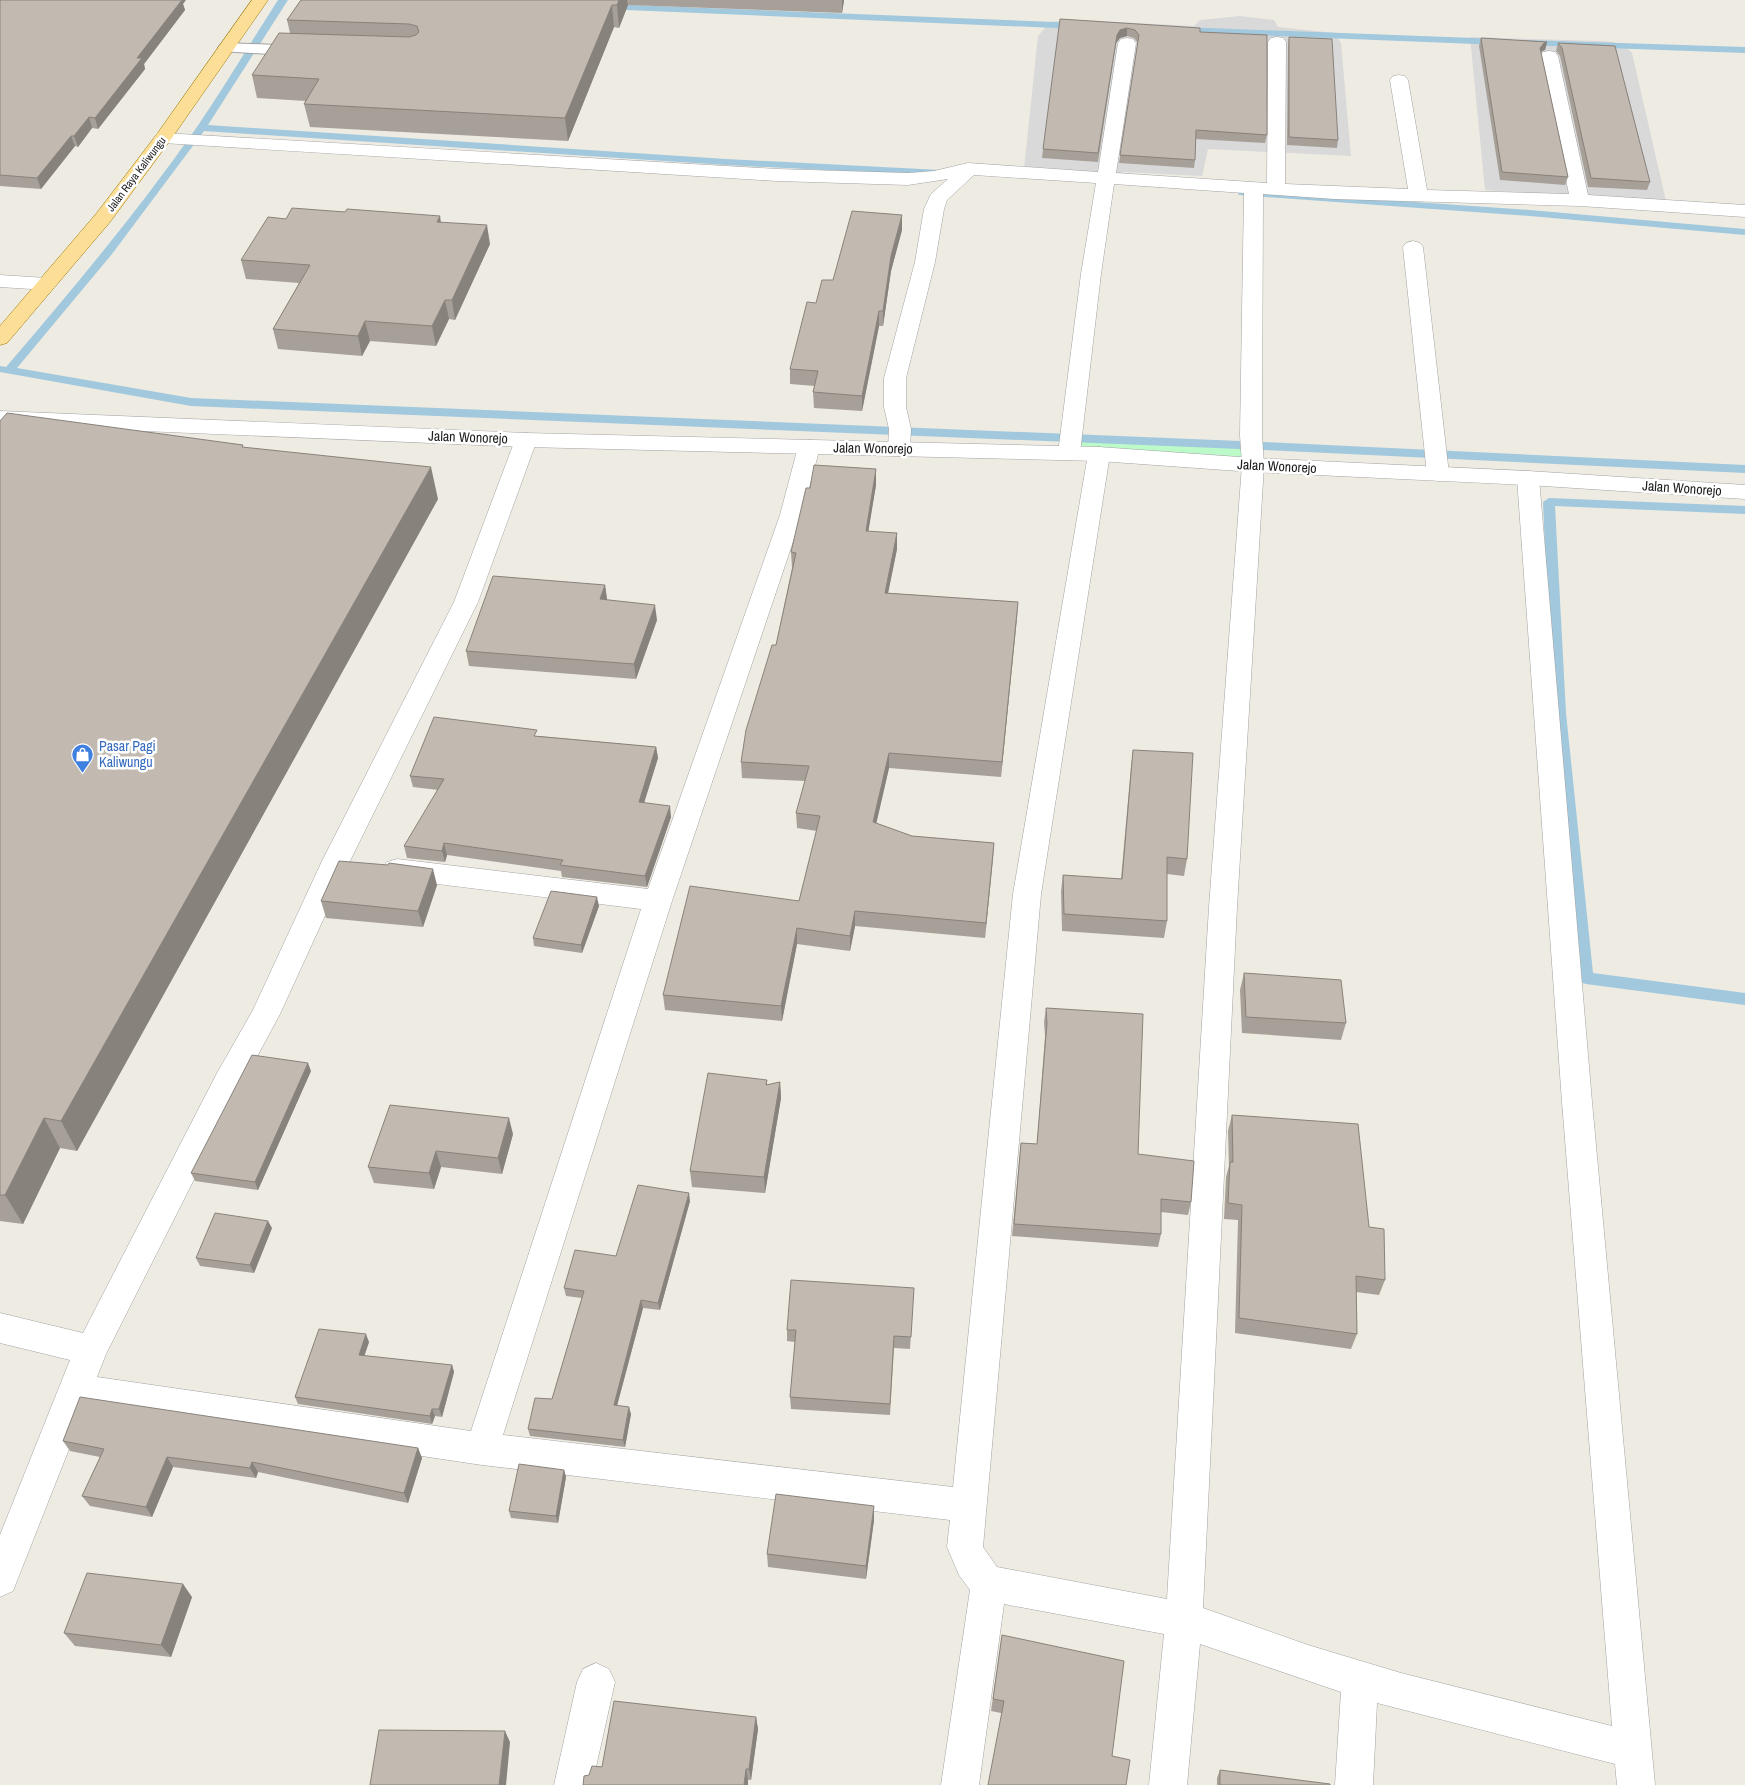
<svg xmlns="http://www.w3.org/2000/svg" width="1745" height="1785" font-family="'Archivo Narrow',sans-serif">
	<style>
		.residential { fill: #dad9d9 }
		.park { fill: #bcfac9 }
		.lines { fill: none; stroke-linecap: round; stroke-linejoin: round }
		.stream { fill: #a1c8dd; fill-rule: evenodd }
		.service-casing { stroke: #a3a3a3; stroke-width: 2 }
		.minor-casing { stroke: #a3a3a3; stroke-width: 1 }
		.tertiary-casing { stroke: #a3a3a3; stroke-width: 1 }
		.primary-casing { stroke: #957600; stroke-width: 1 }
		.service { fill: #fff; fill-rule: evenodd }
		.minor { fill: #fff; fill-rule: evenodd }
		.tertiary { fill: #fff; fill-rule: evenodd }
		.primary { fill: #fdde97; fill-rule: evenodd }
		.wall { fill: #a7a098 }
		.shaded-wall { fill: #88827c }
		.building { fill: #c2bab1; stroke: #88827c }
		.labels { text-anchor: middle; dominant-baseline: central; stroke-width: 5; stroke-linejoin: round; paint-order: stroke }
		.far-street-label { font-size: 11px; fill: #1c1c1c; stroke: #fff }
		.street-label { font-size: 14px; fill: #1c1c1c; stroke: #fff }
		.shop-label { font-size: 14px; fill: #366cbe; stroke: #fff; text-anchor: start }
	</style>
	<rect width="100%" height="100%" fill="#eeebe2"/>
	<path class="residential" d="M1240,16l34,4 4,7 57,6 6,10 10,113 -143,-7 -6,27 -78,-4 -5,3 -95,-6 14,-133 12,-14 26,-2 118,6 6,-6z
		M1470,37l129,4 15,1 15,8 3,3 34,148 -74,-3 -107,-8z"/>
	<path class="park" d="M1074,441l172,7 3,14 -174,-11z"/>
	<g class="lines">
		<path class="stream" d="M278,0h10l-80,125 518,34 214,11 5,3 -5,3 -214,-11 -522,-34 -92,123 -95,114 174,30 1073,44 481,23v8l-481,-23 -1073,-44 -191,-34v-6l6,1c67,-78 132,-156 191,-240 28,-41 54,-85 81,-127z
			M606,4l474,19 5,3 -5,3 -477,-20 -2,-2z
			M1181,27l319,12 5,3 -5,3 -322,-13 -2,-2z
			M1526,40l219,7v6l-222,-8 -2,-2z
			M1243,190l287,20 215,19v6l-215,-19 -291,-21 -1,-2 1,-2z
			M1549,498l196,8v8l-190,-8 11,207 27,260 152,20v12l-159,-21 -6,-2 -2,-4 -26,-265 -9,-211z"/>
		<defs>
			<path id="service" d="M226,43l77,3 6,2 2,3 -2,3 -6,2 -83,-5 -2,-3 2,-3z"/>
			<path id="minor" d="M1277,37l6,1 3,4 -1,142 123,5 -18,-109 3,-4 6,-1 6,1 3,4 19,110 142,4 -29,-138 3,-4 6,-1 6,1 3,4 30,139 157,10v12l-165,-11 -246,-7 -71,-5 -1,241 2,30 -27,442 -34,701 105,37 93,28 211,53 -50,-624 -45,-624 3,-5 8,-2 8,2 3,5 53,624 63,683h-38l-2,-21 -238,-61 -4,82h-38l6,-93 -141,-48 -13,141h-38l15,-151 -160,-30 -25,181h-38l29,-195 -11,-15 -12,-28 3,-27 -468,-55 -396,-59 -73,185 -13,6v-62l70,-175 -70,-17v-30l83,20 133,-258 37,-65 69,-149 132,-259 61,-162 3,-5 8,-2 8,2 3,5 -59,162 -128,259 -70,153 -42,78 -132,262 -9,23 374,54 170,-522 -244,-30 -10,-3 -4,-7 4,-7 10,-3 251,30 132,-374 18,-68 3,-5 8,-2 8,2 3,5 -18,68 -130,386 -169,534 450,52 60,-593 75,-440 3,-5 8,-2 8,2 3,5 -69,440 -58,653 14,20 170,32 42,-692 33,-442 -2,-30 4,-242 -130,-9 -13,90 -21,179 -3,5 -8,2 -8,-2 -3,-5 23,-179 15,-91 -122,-8 -27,25 -3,9 -9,53 -29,116v29l5,22 -1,20 -3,5 -8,2 -8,-2 -3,-5 1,-20 -5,-22v-29l31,-116 9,-53 7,-15 17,-15 -40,6 -131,-4 -614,-38 -6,-1 -3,-4 3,-4 6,-1 614,36 131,4 26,-2 34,-8 130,9 20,-129 3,-4 6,-1 6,1 3,4 -20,130 151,10 1,-141 3,-4z
				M1413,241l7,2 3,4 26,227 -3,5 -8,2 -8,-2 -3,-5 -24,-227 3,-4z
				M0,275l47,3 7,2 3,4 -3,4 -7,2 -47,-3z
				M596,1663l13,6 6,13 -23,103h-38l23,-103 6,-13z"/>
			<path id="tertiary" d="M0,411l526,22 573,14 154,11 275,13 217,14v14l-217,-14 -275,-13 -154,-11 -573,-14 -526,-22z"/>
			<path id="primary" d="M252,0h16l-99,142 -59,80 -103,121 -7,2v-19l96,-112 61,-80z"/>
		</defs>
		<use href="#service" class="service-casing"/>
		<use href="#minor" class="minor-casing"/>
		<use href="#tertiary" class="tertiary-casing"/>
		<use href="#primary" class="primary-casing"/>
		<use href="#service" class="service"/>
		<use href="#minor" class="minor"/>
		<use href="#tertiary" class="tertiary"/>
		<use href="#primary" class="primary"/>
	</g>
	<path class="wall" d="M0,0l183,4 2,6 -41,54 1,5 -47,60 -6,-1 -14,19 -3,-1 -34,43 -41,-3z
		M301,0h543l-2,13 -214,-8 -9,23 -5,-1 -46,114 -258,-14 -6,-23 2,-3 -49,-3 -5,-23 38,-42 -3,-13z
		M1060,19l140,13 67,103 -2,8 -70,-4v21l-1,8 -75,-5 19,-120 -4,-5 -7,-2 -7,2 -4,5 -18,119 -56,-4z
		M1289,37l49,103 -1,8 -50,-3 1,-100z
		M1481,38l66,4 -2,8 -4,2 27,125 -3,8 -65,-5 -21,-134z
		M1558,43l57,3 35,136 -3,8 -59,-3 -28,-131 -4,-5z
		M441,222l49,22 -35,76 -6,-1 -13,27 -66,-5 -8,15 -84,-7 -5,-20 26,-46 -53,-4 -5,-19z
		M902,230l-11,41 -8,55h-4l-17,85 -48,-3 -1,-16 2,-6 -25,-2v-15l26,-66 17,-23z
		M0,421l244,27 194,51 -361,652 -17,-3 -37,76 -23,-3z
		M876,485l-8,46 29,18 -9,44 130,9 -17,175 -112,-9 -13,55 36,13 82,7 -9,95 -130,-12 -5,25 -53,-7 -15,77 -117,-11 -2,-15 136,-94 18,-70 -20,-3 -1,-15 9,-32 -63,-3 -1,-16 35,-117 16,-77 -1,-16z
		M605,585l2,15 50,20 -21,59 -167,-13 -3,-15z
		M538,736l118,11 2,11 -14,44 27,15 -24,70 -85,-10 -1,-6 -114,-16 -2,7 -38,-4 -3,-12 34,-56 -25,-3 -3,-11z
		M1133,750l54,109 -3,17 -17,-2v47l-3,17 -102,-7 -1,-40 2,-16 58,4 10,-112z
		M437,885l-14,42 -97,-9 -5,-17z
		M599,906l-17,47 -48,-7 -1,-8z
		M1244,973l102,50 -5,17 -99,-7 -2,-43z
		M1046,1008l92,146 53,48 -3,13 -27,-3v22l-3,13 -146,-11 9,-93 16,1 8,-108 -1,-14z
		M311,1071l-53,119 -63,-9 -4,-8z
		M767,1080v5l13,-3 1,16 -16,95 -73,-6 -2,-16z
		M1232,1115l137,112 16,53 -6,15 -23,-3 1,42 -6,15 -116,-16 3,-113 -14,-1 2,-42 3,-11 -1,-35z
		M513,1134l-11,40 -61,-7 -7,22 -60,-6 -6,-16z
		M690,1201l-30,109 -17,-2 -26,98 14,8 -6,33 -95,-11 -2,-7 24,-30 30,-101 -16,-2 -2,-8 52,-32z
		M272,1228l-18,45 -54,-7 -4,-8z
		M914,1288l-4,61 -16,-1 -4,67 -99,-6 -1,-12 5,-55 -8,-1v-11z
		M369,1342l-5,14 88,9 2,7 -12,45 -7,-1 -3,8 -134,-20 -3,-7z
		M63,1441l355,7 4,10 -14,45 -150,-31 -2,6 -83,-11 -21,50 -62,-11 -8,-10 18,-39 -30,-6z
		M564,1470l2,7 -8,46 -47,-5 -2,-7z
		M874,1520l-8,59 -98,-12 -1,-13z
		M192,1597l-21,60 -96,-11 -11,-13z
		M1002,1635l124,150 -125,-72 -10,-2z
		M756,1717l2,12 -7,51 -149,-13z
		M1220,1770l110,15h-113v-7z"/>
	<path class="shaded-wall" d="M176,0h10l-3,4 2,6 -41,54 1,5 -47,60 -3,-11 42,-60z
		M619,0h8l1,5 -9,23 -2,-23z
		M842,0h2l-2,13z
		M612,5l2,22 -46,114 -3,-23z
		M1127,28v8l-7,2 -4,5 -18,119 19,-127 3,-5z
		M1547,42l-2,8 -3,1 -4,5 2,-8 4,-5z
		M89,117l3,11 -14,19 -4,-11z
		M71,136l4,10 -34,43 -4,-11z
		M902,215v15l-11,41 -8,55v-15l8,-55z
		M440,216l3,20 -6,-14z
		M487,225l3,19 -35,76 -3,-20z
		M445,300l4,19 -13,27 -4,-20z
		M879,311v15l-17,85v-15z
		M365,321l5,20 -8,15 -4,-20z
		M431,467l7,32 -361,652 -16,-30z
		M876,469v16l-10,61v-15z
		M897,533v16l-12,59v-15z
		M605,585l2,14 -5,15 -2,-15z
		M1018,602l-1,16 -16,159 1,-15z
		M655,605l2,15 -21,59 -2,-15z
		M656,747l2,11 -17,55 -2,-11z
		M889,753v15l-16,70v-16z
		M670,806l1,11 -24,70 -2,-11z
		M444,843l3,12 -2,7 -3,-11z
		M994,843l-1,16 -8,79 1,-15z
		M433,869l4,16 -14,42 -5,-16z
		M597,897l2,9 -17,47 -1,-8z
		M855,911v15l-5,25v-15z
		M797,928v16l-15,77 -1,-15z
		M308,1063l3,8 -53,119 -3,-8z
		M780,1082l1,16 -16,95 -1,-16z
		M44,1118l16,30 -37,76 -18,-29z
		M509,1118l4,16 -11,40 -4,-16z
		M436,1151l5,16 -7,22 -5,-16z
		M689,1193l1,8 -30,109 -2,-7z
		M268,1221l4,7 -18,45 -4,-8z
		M641,1300l2,8 -28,105 -1,-8z
		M366,1334l3,8 -7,21 -3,-8z
		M452,1365l2,7 -12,45 -3,-8z
		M629,1407l2,7 -6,33 -2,-7z
		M432,1409l3,7 -3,8 -2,-8z
		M418,1448l4,10 -14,45 -4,-10z
		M167,1457l6,10 -21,50 -6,-10z
		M252,1462l6,10 -2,6 -6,-10z
		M564,1470l2,7 -8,46 -2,-7z
		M874,1506v14l-8,59v-13z
		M183,1584l9,13 -21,60 -10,-12z
		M756,1717l2,12 -7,51 -2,-11z
		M505,1731l5,11 -4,43h-7z
		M746,1769l2,11v5h-4z"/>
	<path class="building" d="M0,0h182l-45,58h5l-47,60 -6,-1 -15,19h-3l-34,42 -37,-3z
		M301,0h318l-2,5h-5l-47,113 -261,-14 15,-25 -67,-4 27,-42 130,4 7,-2 3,-3 -2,-6 -8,-2 -122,-4z
		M1060,19l140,9v4l67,3v100l-71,-5 -1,30 -75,-5 19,-120 -4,-5 -8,-2 -7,2 -3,5 -19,118 -55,-4z
		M1289,37l43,2 6,101 -49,-3z
		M1481,38l66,4 -3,1 -4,5 28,129 -66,-5z
		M1558,43l57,3 35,136 -59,-4 -29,-130z
		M292,208l53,4 2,-3 93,7 -3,6 50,3 -35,75h-7l-13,26 -67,-5 -7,15 -85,-7 37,-64 -69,-5 27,-43 18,2z
		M852,211l50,4 -11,41 -8,55h-4l-17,85 -49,-4 5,-21 -28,-2 17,-67 9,1 6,-23h11z
		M7,413l236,32 -1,2 189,20 -370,654 -17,-3 -39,77h-5v-774z
		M814,465l62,4 -10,62 31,2 -12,60 133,9 -16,160 -113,-9 -16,69 39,14 82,7 -8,80 -131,-12 -5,25 -53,-8 -16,78 -118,-11 27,-109 109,15 21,-85 -24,-3 13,-47 -68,-4 5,-32 26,-85h4l20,-92 -5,-1 15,-64h4z
		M493,576l112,9 -5,14 55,6 -21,59 -168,-13z
		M434,717l103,13 -3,6 122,11 -17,55 31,4 -25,70 -85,-11 3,-5 -119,-17 -2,8 -38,-5 40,-67 -34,-3z
		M1133,750l60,3 -6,106 -20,-2v64l-103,-7 -1,-39 59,4z
		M339,861l49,4 1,-2 44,6 -15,42 -97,-10z
		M551,891l46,6 -16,48 -48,-7z
		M1244,973l97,7 5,43 -100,-6z
		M1046,1008l97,6 -5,140 56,7 -3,41 -30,-3v35l-147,-10 7,-81 16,1 10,-121z
		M252,1055l56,8 -53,119 -64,-9z
		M708,1073l59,7 -1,5 14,-3 -16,95 -74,-6z
		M390,1105l119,13 -11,40 -62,-7 -7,22 -61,-6z
		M1232,1115l126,9 11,103 15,2 1,51 -29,-4 1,58 -118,-16 3,-113 -14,-2 2,-41h3z
		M638,1185l51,8 -31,110 -17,-3 -27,105 15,2 -6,33 -95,-11 7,-31 17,1 32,-108 -20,-3 11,-38 41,6z
		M215,1213l53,8 -18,44 -54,-7z
		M791,1280l123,8 -3,49 -17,-1 -4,68 -100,-7 6,-67h-9z
		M319,1329l47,5 -7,21 93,10 -13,44h-7l-2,7 -135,-19z
		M80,1397l338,51 -14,45 -152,-31 -2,6 -83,-11 -21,50 -64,-11 22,-47 -41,-8z
		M519,1464l45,6 -8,46 -47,-5z
		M776,1494l98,12 -8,60 -99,-12z
		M87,1573l96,11 -22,61 -97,-12z
		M1002,1635l122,26 -12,95 18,4 -4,25h-138l16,-84 -11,-2z
		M614,1701l142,16 -7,52h-3l-2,16h-161l1,-9 5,-1 3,-9 10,1z
		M379,1730l126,1 -6,54h-129z
		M1220,1770l110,14v1h-110z"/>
	<defs>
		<symbol id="shop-pin" viewBox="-11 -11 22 30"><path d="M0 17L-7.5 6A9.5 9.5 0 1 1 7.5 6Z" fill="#3f7fe0" stroke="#fff"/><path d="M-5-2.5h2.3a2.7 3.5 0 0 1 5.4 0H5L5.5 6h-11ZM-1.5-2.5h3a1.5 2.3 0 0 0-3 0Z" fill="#fff"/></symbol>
	</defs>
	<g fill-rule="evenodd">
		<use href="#shop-pin" x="70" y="742" width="25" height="34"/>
	</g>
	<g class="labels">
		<g class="far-street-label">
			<text transform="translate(136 174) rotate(-53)">Jalan Raya Kaliwungu</text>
		</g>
		<g class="street-label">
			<text transform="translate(468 437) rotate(2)">Jalan Wonorejo</text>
			<text transform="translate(873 448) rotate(1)">Jalan Wonorejo</text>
			<text transform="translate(1277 466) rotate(3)">Jalan Wonorejo</text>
			<text transform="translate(1682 488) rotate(4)">Jalan Wonorejo</text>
		</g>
		<g class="shop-label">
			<text x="99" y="746">Pasar Pagi<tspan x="99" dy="16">Kaliwungu</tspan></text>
		</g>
	</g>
</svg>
